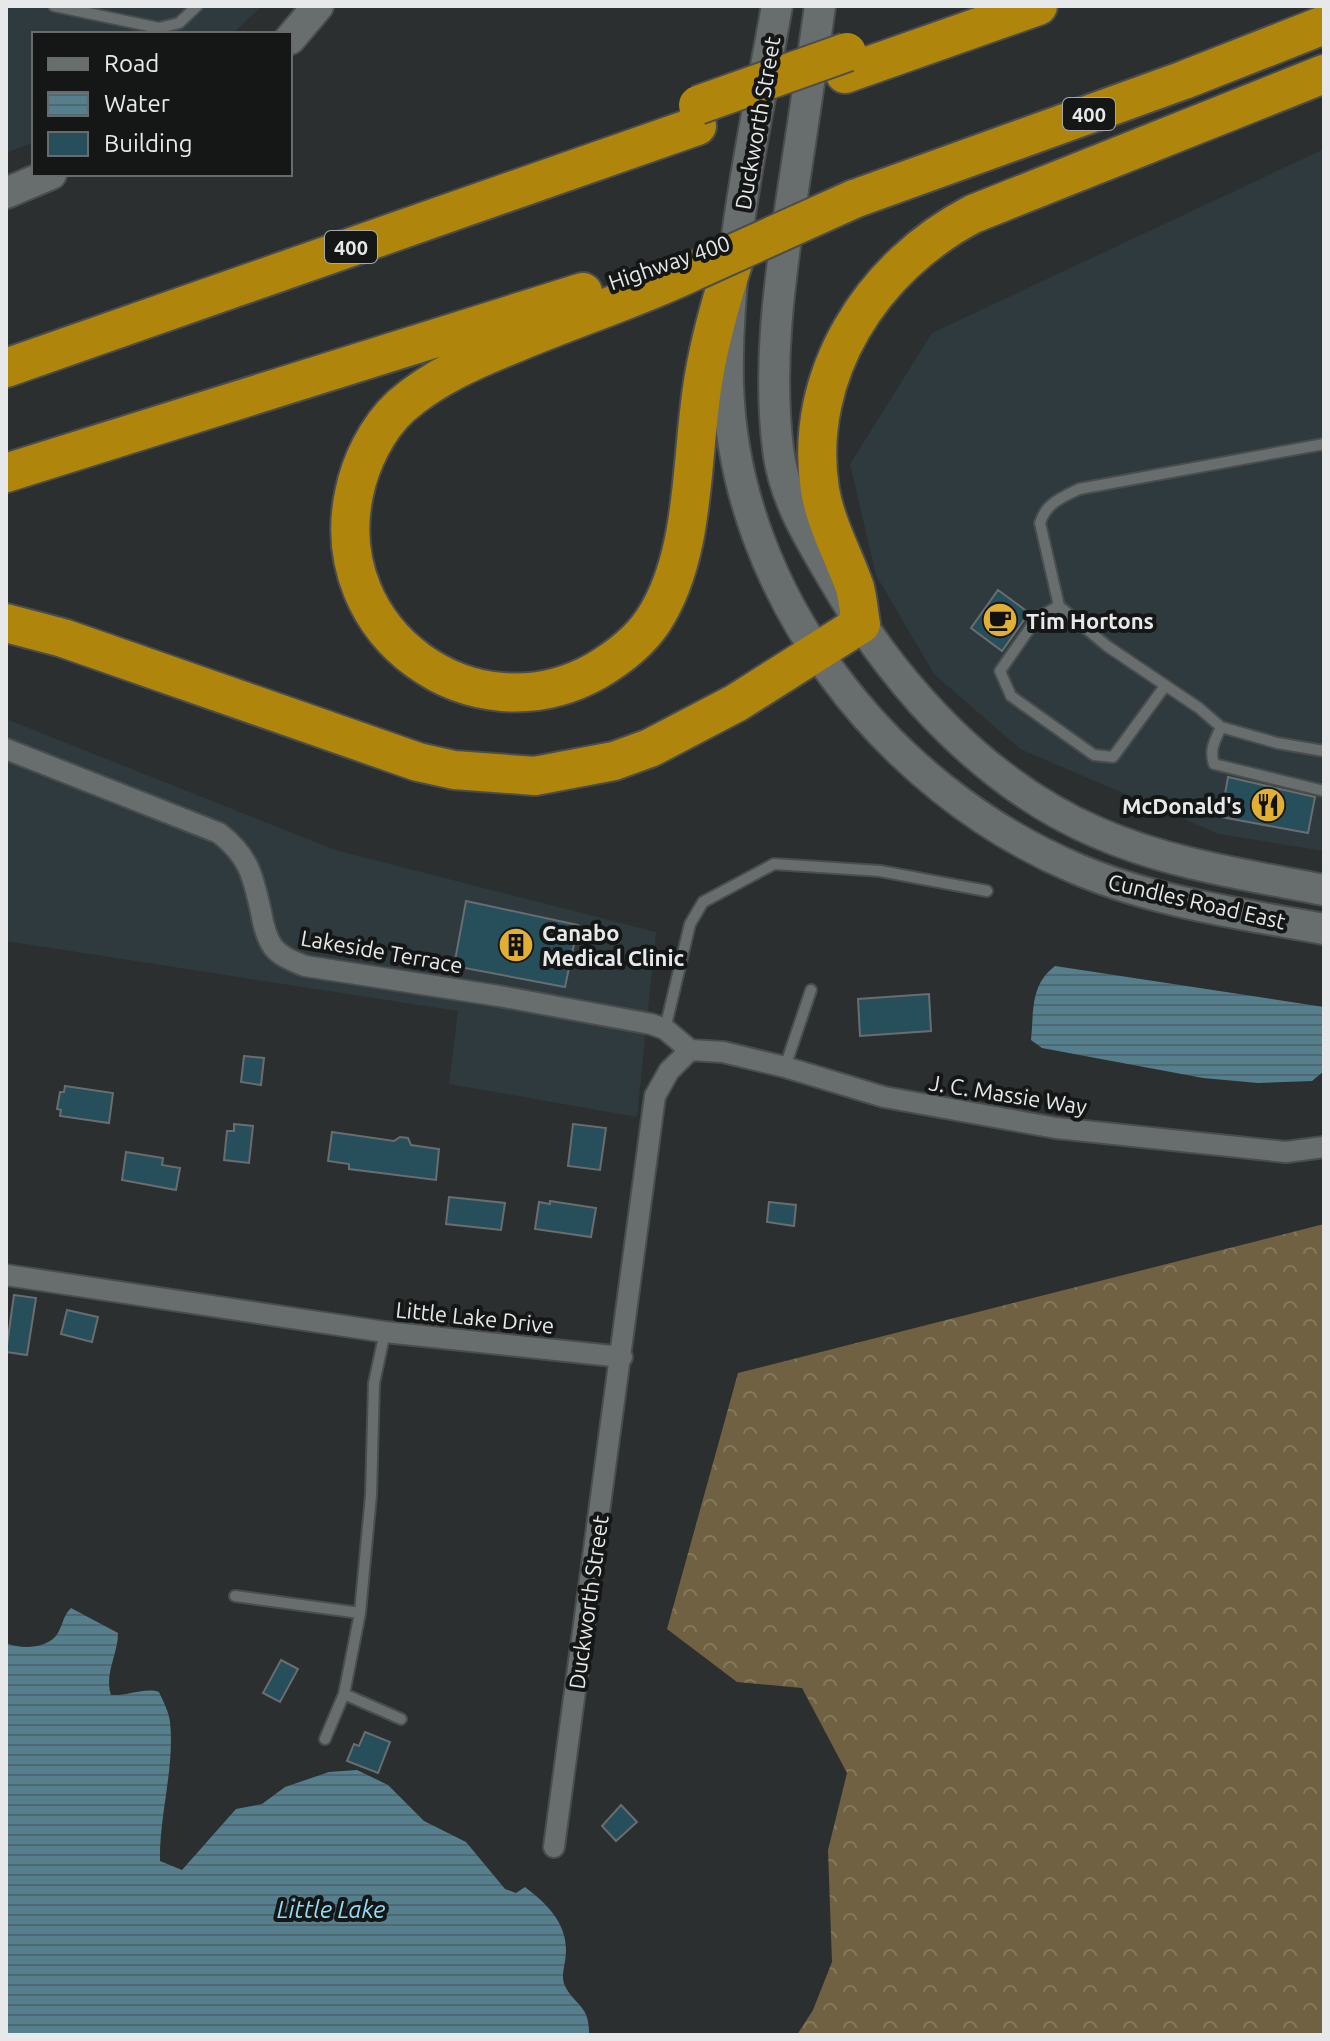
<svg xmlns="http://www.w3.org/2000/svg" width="1330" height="2041" font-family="Ubuntu,sans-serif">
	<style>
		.built { fill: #2f3a3e }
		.forest { fill: url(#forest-crowns) }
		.water { fill: url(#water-rules) }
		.building { fill: #264e5b; stroke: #696d6f; stroke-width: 2 }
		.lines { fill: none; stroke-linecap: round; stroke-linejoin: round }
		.service-casing { stroke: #4a4d4e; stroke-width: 14 }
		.minor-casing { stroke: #4a4d4e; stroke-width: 24 }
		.secondary-casing { stroke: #4a4d4e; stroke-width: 34 }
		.motorway-casing { stroke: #4a4d4e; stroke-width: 42 }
		.service { stroke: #686d6e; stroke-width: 10 }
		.minor { stroke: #686d6e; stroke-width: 20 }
		.secondary { stroke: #686d6e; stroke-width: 30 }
		.motorway { stroke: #af850c; stroke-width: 38 }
		.motorway-bridge-casing { stroke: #4a4d4e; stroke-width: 42; stroke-linecap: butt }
		.motorway-bridge { stroke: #af850c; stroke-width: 38 }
		.labels { text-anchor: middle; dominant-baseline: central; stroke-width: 8; stroke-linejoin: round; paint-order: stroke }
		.shield { fill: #151717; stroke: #a7a9aa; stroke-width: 2 }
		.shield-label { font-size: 20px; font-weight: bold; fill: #e6e8e9 }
		.street-label { font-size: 22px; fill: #e6e8e9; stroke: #151717 }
		.poi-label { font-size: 22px; font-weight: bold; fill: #e6e8e9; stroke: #151717; text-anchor: start }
		.water-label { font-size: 24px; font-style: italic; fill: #93dbf5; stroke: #151717 }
	</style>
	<defs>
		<pattern id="forest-crowns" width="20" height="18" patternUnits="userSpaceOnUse" patternTransform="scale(2)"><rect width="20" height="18" fill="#706142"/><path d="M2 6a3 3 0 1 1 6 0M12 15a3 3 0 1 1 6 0" fill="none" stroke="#84785d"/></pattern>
		<pattern id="water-rules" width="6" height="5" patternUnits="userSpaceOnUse" patternTransform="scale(2)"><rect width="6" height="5" fill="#567f8d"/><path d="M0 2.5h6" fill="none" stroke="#4f6871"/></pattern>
	</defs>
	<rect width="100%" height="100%" fill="#2b2f30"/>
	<path class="built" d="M6,6h256l-30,28h-198v108l-28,11z
		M1324,149v702l-105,-17 -199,-85 -86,-75 -58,-99 -26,-111 82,-131z
		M6,719l329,131 321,82 -19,185 -188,-33 9,-73 -452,-70z"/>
	<path class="forest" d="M1324,1224v811h-527l16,-25 19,-48 -4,-112 19,-77 -45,-85 -65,-6 -70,-53 71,-256z"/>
	<path class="water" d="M1055,966l269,41v64l-12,10 -54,2 -55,-5 -161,-30 -11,-8c3,-29 -1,-55 24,-74z
		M71,1608l47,25c0,22 -14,40 -7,62 16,1 35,-8 48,-3 4,9 10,20 11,30 5,44 -11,94 -10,139l22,9 54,-61 26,-5 23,-17 44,-15 28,-2 31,15 36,36 42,21 39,47 11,4 9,-6c25,19 46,41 40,74 -1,8 -4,16 0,25 10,20 25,19 24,49h-583v-392c15,6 37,6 49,-6 8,-9 7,-21 16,-29z"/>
	<path class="building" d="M998,590l31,23 -27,38 -31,-23z
		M1228,777l87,20 -7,36 -87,-16z
		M466,901l112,24 -13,62 -111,-21z
		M929,994l2,37 -71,5 -2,-37z
		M244,1056l20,2 -3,27 -20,-3z
		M65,1086l48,7 -4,30 -49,-7 1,-6 -4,-1 3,-17h4z
		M234,1124l19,2 -4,37 -25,-3 3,-29h7z
		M573,1124l33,4 -6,42 -32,-4z
		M332,1132l62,9 6,-4 8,1 3,7 28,4 -3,31 -87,-11v-5l-21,-3z
		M126,1152l37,6 -1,7 18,3 -4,22 -54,-10z
		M449,1197l56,6 -4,27 -55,-6z
		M550,1201l46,7 -5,29 -56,-8 4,-27 11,2z
		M769,1202l27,3 -2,21 -27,-4z
		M14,1295l22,3 -9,57 -21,-3z
		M67,1310l31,7 -6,25 -31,-8z
		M281,1660l17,9 -18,33 -17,-9z
		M365,1732l25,10 -12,31 -31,-12 7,-17 5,2z
		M621,1805l16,17 -21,19 -14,-15z"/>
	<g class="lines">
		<defs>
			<path id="service" d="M54,6l105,22 20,-5 18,-17
				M1324,444l-245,45c-18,9 -33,14 -39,34l19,83 48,40 92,62 22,19 56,16 47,8
				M1059,606l-22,12 -37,53 11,25 83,59 19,2 52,-71
				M1221,727c-6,13 -12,23 -7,37l110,27
				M665,1029l25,-105 13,-22 71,-38 106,7 107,20
				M785,1067l26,-77
				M235,1596l125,17
				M344,1694l57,25
				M325,1739l19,-45 16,-81 11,-118 3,-112 11,-51"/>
			<path id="minor" d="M6,749l213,84c30,23 34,43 42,79 2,12 5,25 12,35 8,10 20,14 32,19l194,30 152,28 14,5 25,21
				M690,1050l33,2 62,15 99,30 172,31 230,24 38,-5
				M6,1275l379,57 237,25
				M554,1847l101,-751 14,-25 21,-21"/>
			<path id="secondary" d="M777,6c-22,124 -52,251 -49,378 6,211 159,405 349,485 78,33 165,45 247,60
				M820,6c-9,66 -19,131 -29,197 -12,82 -23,164 -13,246 6,53 37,98 63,143 60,100 147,193 255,240 73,32 151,43 228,58
				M290,39l28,-33
				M6,193l45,-19"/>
			<path id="motorway" d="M845,74l193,-68
				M854,199l330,-119 140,-55
				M692,272c-57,27 -117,46 -176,71 -40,16 -82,34 -115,63 -24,22 -41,57 -47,88 -29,139 119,246 242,177 22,-13 43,-29 57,-50 45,-69 37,-167 51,-245 7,-42 19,-82 32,-122
				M6,368l691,-242
				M6,473l577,-181
				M6,623l57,15 355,124 36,8 81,6 79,-15 36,-13 86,-45 125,-79c-2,-11 -3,-24 -6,-36 -11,-32 -29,-63 -35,-98 -18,-116 53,-224 153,-276l351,-140"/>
		</defs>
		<use href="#service" class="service-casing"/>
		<use href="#minor" class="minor-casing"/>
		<use href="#secondary" class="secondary-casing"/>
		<use href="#motorway" class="motorway-casing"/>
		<use href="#service" class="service"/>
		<use href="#minor" class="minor"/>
		<use href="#secondary" class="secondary"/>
		<use href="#motorway" class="motorway"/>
		<defs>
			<path id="motorway-bridge" d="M698,105l149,-53
				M692,272l162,-73"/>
		</defs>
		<use href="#motorway-bridge" class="motorway-bridge-casing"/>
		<use href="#motorway-bridge" class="motorway-bridge"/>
	</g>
	<defs>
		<symbol id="cafe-disc" viewBox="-11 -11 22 22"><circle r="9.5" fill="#e1af34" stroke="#151717"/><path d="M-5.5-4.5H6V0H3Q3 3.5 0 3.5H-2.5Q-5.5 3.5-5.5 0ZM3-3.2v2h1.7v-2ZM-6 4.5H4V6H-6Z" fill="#111"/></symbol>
		<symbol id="restaurant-disc" viewBox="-11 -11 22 22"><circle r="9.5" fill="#e1af34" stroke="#151717"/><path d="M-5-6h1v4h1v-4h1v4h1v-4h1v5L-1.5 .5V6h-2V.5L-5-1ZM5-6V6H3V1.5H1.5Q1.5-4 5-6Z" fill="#111"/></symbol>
		<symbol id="building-disc" viewBox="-11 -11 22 22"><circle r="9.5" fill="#e1af34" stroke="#151717"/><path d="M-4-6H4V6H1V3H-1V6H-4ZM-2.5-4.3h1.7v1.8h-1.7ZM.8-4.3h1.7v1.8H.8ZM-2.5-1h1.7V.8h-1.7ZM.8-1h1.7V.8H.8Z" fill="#111"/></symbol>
	</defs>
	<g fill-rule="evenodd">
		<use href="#cafe-disc" x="980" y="600" width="40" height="40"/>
		<use href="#restaurant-disc" x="1248" y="785" width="40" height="40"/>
		<use href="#building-disc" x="496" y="925" width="40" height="40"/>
	</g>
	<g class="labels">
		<g class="shield">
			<rect x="1063" y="98" width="52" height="32" rx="6"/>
			<rect x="325" y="231" width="52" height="32" rx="6"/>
		</g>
		<g class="shield-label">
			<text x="1089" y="114">400</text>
			<text x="351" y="247">400</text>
		</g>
		<g class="street-label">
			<text transform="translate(757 123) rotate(-80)">Duckworth Street</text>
			<text transform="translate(669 262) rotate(-19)">Highway 400</text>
			<text transform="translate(1197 901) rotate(13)">Cundles Road East</text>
			<text transform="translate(382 951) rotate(10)">Lakeside Terrace</text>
			<text transform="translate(1008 1094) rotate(9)">J. C. Massie Way</text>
			<text transform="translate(475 1317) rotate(6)">Little Lake Drive</text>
			<text transform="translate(588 1602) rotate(-82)">Duckworth Street</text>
		</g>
		<g class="poi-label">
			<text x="1026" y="620">Tim Hortons</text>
			<text x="1242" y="805" text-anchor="end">McDonald's</text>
			<text x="542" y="932">Canabo<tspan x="542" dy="25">Medical Clinic</tspan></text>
		</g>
		<g class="water-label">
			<text x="331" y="1909">Little Lake</text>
		</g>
	</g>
	<rect width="1330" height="2041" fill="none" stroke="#e6e8e9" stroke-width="16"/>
	<rect x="32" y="32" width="260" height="144" fill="#151717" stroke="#696b6b" stroke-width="2"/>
	<rect x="48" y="58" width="40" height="12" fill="#686d6e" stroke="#696b6b" stroke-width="2"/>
	<text x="104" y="72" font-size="24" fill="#e6e8e9">Road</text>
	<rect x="48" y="92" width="40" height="24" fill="url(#water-rules)" stroke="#696b6b" stroke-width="2"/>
	<text x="104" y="112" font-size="24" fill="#e6e8e9">Water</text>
	<rect x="48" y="132" width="40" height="24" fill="#264e5b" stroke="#696b6b" stroke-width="2"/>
	<text x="104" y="152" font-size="24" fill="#e6e8e9">Building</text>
</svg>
